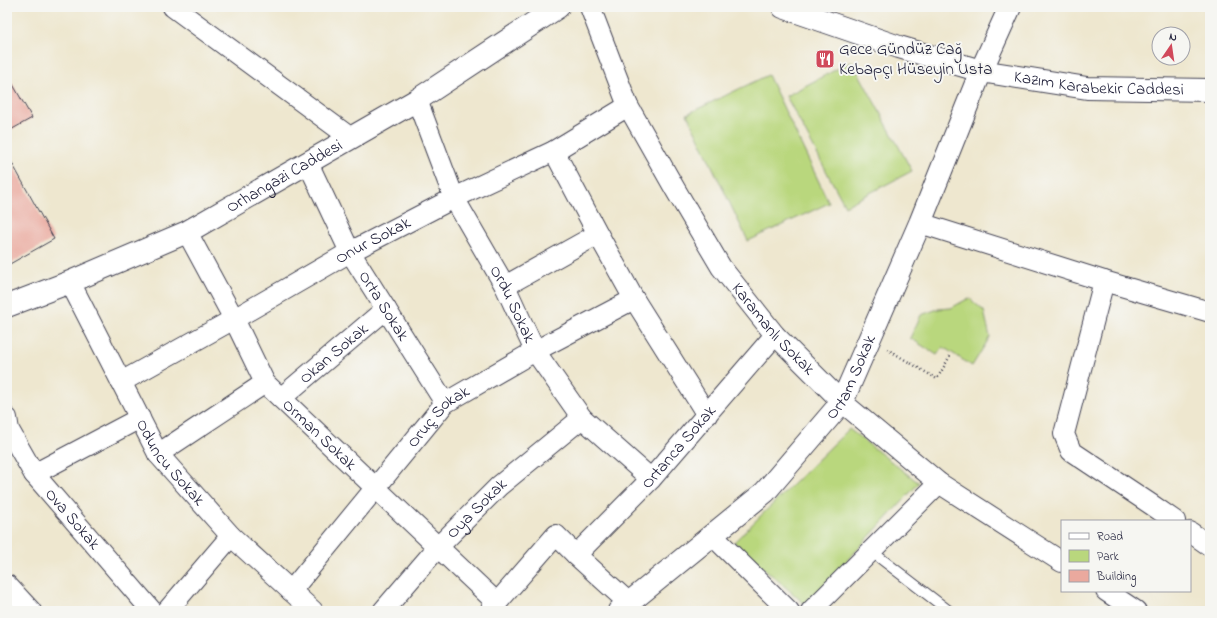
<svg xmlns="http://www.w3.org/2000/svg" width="1217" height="618" font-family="'Indie Flower',sans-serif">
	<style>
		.green { fill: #b9d77d; stroke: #6e7c5c }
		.building { fill: #eaa99e }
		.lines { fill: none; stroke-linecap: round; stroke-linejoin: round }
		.lane-casing { stroke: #414051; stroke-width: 12 }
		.street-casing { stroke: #414051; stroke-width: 22 }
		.secondary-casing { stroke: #414051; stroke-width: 24 }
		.path { stroke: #414051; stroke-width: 2.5; stroke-dasharray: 1 3; stroke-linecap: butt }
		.lane { stroke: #fff; stroke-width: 10 }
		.street { stroke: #fff; stroke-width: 20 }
		.secondary { stroke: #fff; stroke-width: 22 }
		.labels { text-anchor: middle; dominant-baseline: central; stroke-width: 4; stroke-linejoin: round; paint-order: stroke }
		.poi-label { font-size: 17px; fill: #22223b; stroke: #f6f6f2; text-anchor: start }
		.street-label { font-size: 17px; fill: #22223b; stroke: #f6f6f2 }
	</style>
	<rect width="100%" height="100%" fill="#f6f6f2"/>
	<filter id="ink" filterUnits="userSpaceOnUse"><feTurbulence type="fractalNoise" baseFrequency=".025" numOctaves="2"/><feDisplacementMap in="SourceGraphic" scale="8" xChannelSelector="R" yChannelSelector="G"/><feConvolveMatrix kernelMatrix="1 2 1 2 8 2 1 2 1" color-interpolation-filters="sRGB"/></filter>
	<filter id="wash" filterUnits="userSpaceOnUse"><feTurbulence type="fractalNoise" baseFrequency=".012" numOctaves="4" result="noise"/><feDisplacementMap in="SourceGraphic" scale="16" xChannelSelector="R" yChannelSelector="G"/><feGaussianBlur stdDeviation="0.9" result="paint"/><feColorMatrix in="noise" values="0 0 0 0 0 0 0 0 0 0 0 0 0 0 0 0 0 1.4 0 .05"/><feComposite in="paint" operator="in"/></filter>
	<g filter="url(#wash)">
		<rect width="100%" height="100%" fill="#eee7cf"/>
		<path class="green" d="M852,61l60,110 -67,35 -59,-110z
			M768,75l61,128 -81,38 -61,-127z
			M969,298l15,13 6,26 -18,29 -29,-19 -6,8 -27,-17 11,-23 17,-6 13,-1z
			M849,429l70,54 -113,122 -72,-63z"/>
		<g id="blocks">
			<path class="building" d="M7,74l25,44 -25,14z
				M7,154l47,85 -46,26 -1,-2z"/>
		</g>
	</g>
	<g filter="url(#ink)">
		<use href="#blocks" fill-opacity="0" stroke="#414051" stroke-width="1"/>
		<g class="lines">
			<defs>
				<path id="lane" d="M871,551l78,60"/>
				<g id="street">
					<path d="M173,7l178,131"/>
					<path id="s1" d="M590,7l38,99 47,83 46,78 54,68 67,67 97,81 123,79"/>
					<path id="s2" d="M417,100l37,98 51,88 30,65 47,67 69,61"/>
					<path d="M554,151l44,83 36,65 73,116"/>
					<path id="s3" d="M308,163l42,89 95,151"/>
					<path d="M920,223l184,58 106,31"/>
					<path id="s4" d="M187,232l47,87 31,64 232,220"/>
					<path d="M1104,281l-40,153 7,17 81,54 23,16"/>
					<path id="s5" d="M70,282l88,172 73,82 82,75"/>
					<path d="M505,286l93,-52"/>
					<path id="s6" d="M121,382l113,-63 116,-67 104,-54 100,-47 74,-45"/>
					<path id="s7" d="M281,398l105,-89"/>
					<path id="s8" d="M7,418l2,12 25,44 118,137"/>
					<path d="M158,454l107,-71"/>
					<path d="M34,474l106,-56"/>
					<path d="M1190,532l20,14"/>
					<path d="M712,535l77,76"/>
					<path id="s9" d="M576,555l75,-76 124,-144"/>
					<path d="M7,585l24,26"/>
					<path id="s10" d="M291,591l154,-188 90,-52 99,-52"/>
					<path d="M1106,591l30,20"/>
					<path d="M167,611l64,-75"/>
					<path id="s11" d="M383,611l55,-64 61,-61 83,-68"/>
					<path d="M490,611l66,-76 20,20 53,48"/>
					<path d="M811,611l128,-128"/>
				</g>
				<g id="secondary">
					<path id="s12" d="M783,7l116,40 82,24 106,17 123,2"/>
					<path id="s13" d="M7,306l63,-24 117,-50 230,-132 141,-93"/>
					<path id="s14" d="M619,611l146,-119 77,-90 78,-179 61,-152 29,-64"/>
				</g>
			</defs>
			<use href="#lane" class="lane-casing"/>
			<use href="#street" class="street-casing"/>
			<use href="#secondary" class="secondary-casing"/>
			<path class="path" d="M887,349l50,30 13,-23"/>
			<use href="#lane" class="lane"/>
			<use href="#street" class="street"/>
			<use href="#secondary" class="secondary"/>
		</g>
	</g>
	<defs>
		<symbol id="restaurant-square" viewBox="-11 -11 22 22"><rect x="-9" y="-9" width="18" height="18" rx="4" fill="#d1495b" stroke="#f6f6f2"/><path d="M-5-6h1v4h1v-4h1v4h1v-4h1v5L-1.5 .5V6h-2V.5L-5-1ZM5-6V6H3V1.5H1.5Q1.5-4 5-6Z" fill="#fff"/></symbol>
	</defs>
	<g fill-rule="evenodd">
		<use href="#restaurant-square" x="814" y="48" width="22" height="22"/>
	</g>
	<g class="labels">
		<g class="poi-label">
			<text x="839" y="49">Gece Gündüz Cağ<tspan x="839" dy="20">Kebapçı Hüseyin Usta</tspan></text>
		</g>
		<g class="street-label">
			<text stroke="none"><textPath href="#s12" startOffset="327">Kazım Karabekir Caddesi</textPath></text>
			<text stroke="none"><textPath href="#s13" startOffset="307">Orhangazi Caddesi</textPath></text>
			<text stroke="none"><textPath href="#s6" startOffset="289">Onur Sokak</textPath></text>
			<text stroke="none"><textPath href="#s2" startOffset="226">Ordu Sokak</textPath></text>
			<text stroke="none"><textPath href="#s3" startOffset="162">Orta Sokak</textPath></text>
			<text stroke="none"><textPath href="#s1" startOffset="373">Karamanlı Sokak</textPath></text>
			<text stroke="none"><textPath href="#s7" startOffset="69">Okan Sokak</textPath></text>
			<text stroke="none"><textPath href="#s14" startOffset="333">Ortam Sokak</textPath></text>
			<text stroke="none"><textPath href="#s10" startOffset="229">Oruç Sokak</textPath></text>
			<text stroke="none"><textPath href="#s4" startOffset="245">Orman Sokak</textPath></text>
			<text stroke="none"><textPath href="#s9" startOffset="149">Ortanca Sokak</textPath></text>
			<text stroke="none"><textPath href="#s5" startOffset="207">Oduncu Sokak</textPath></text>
			<text stroke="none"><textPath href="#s11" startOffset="139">Oya Sokak</textPath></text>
			<text stroke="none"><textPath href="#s8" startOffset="122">Ova Sokak</textPath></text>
		</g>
	</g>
	<rect width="1217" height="618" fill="none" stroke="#f6f6f2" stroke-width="24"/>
	<rect x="1061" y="520" width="130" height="72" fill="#f6f6f2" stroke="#a1a1a9"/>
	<rect x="1069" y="533" width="20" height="6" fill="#ffffff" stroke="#a1a1a9"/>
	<text x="1097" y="540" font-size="12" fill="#22223b">Road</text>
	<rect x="1069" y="550" width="20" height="12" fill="#b9d77d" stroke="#a1a1a9"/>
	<text x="1097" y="560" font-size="12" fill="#22223b">Park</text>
	<rect x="1069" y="570" width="20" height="12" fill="#eaa99e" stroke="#a1a1a9"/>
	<text x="1097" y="580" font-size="12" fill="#22223b">Building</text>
	<g transform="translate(1171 46) rotate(13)"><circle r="19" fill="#f6f6f2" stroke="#a1a1a9"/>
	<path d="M0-3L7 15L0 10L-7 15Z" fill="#d1495b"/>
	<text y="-6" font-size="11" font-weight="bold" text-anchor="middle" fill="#22223b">N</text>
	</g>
</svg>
